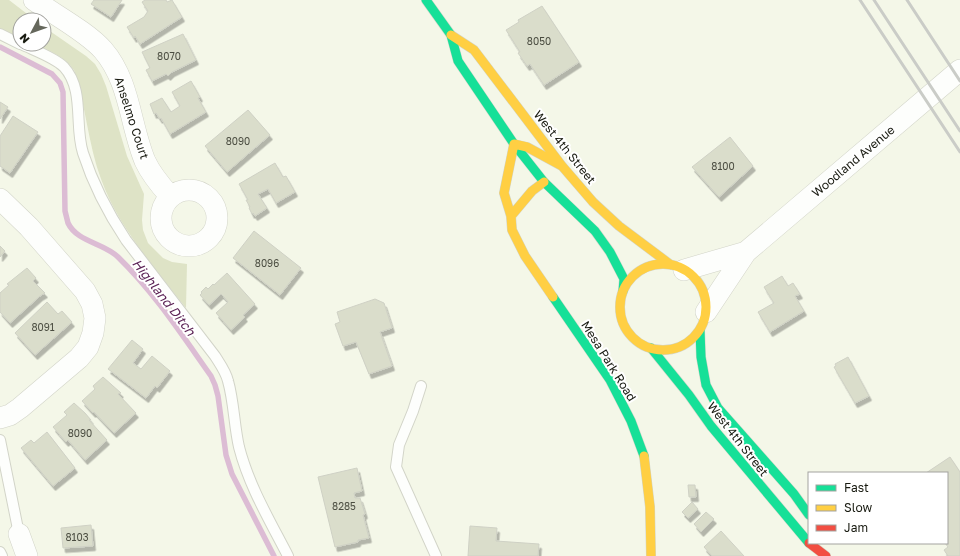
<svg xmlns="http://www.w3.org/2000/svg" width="960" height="556" font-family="'Golos Text',sans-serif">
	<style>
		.green { fill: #dee3c6 }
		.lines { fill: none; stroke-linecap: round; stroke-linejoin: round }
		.stream { stroke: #dcbcd4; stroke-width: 5.5 }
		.building { fill: #daddcb; stroke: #cfd1c5; filter: url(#shadow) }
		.lane-casing { stroke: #d2d4c8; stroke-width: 12 }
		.street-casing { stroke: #d2d4c8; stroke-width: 22 }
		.fast-casing { stroke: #d2d4c8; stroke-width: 10 }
		.slow-casing { stroke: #d2d4c8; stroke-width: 10 }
		.jam-casing { stroke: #d2d4c8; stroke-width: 10 }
		.lane { stroke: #fdfefc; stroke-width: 10 }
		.street { stroke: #fdfefc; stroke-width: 21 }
		.fast { stroke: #16e098; stroke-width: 9 }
		.slow { stroke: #ffcf43; stroke-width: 9 }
		.jam { stroke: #f24e42; stroke-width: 9 }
		.rail { stroke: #caccc7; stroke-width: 3 }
		.labels { text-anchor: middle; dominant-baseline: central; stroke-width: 4; stroke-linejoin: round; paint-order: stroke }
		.number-label { font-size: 10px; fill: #4a4c40 }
		.street-label { font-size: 12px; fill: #181a10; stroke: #fff }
		.water-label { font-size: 13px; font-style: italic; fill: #5d2557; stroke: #fff }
	</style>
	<defs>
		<filter id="shadow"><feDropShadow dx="2.5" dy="4.5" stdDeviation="0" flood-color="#0004"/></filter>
	</defs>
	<rect width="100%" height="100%" fill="#f4f7e8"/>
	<path class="green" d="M0,0h9l26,20h-15v18l-20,-10z
		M44,27l42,29 9,8 6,10 5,12 21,70 17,38 -2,26 1,10 5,13 15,15 9,4 15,2 -1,44c-30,-38 -69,-83 -85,-129 -13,-35 -15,-73 -27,-109 -10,-14 -24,-19 -40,-26h10z"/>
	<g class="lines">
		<path class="stream" d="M0,47l52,27 8,9 3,9 2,119c1,4 2,8 3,12 9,19 36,20 50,34 36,35 64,78 93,119l4,9 3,11 8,59 6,19 42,82"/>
	</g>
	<path class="building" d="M94,0h28l-11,17 -20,-13z
		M145,0h21l1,2 5,-2 10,17 -42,27 -5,-8 -1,2 -7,-11 17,-10 4,-6 -6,-9z
		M542,6l37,56 -35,23 -14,-21 -3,2 -9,-13 2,-1 -14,-22 13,-8 -1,-2z
		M183,34l13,26 -24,12 -4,4 -2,-2 -14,7 -6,-11 4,-2 -8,-16z
		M191,81l9,16 -2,1 8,14 -36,22 -9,-16 -1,1 -4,-6 -2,1 -4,-10 12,-6 9,14 9,-6 -8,-14z
		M0,102l8,5 -8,12z
		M248,110l22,25 -43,37 -22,-26z
		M13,116l25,16 -28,41 -10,-7v-30z
		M730,137l23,29 -34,31 -27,-30z
		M275,163l8,14 3,-1 9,16 -19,11 -8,-14 -10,5 9,14 -12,8 -2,-3 -1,1 -3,-6 1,-1 -4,-7h2l-9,-16z
		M254,231l47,37 -21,27 -47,-37z
		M0,246l5,5 -5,6z
		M27,268l9,10 -3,3 12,12 -5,3 -30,27 -10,-11v-19l9,-8 -2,-1z
		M227,273l28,31 -12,11 2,2 -14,13 -15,-17 12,-11 -4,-5 -3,-3 -12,11 -9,-10 2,-2 -1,-1 5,-5 2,2 5,-5 1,1z
		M782,276l6,10 5,-3 7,11 -5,2 9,15 -34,21 -12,-20 16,-9 -10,-16z
		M375,299l9,4 8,25 -12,4 12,34 -23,8 -13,-32 -13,4 -8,-22 5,-2 -3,-10z
		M47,302l11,12 4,-3 10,11 -37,33 -20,-22z
		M132,340l11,9 -10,14 8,6 11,-13 18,15 -13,17 -2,-2 -9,12 -38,-29z
		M848,357l21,39 -14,7 -21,-36 2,-1 -1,-2z
		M103,377l18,16 -3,1 18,19 -22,20 -20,-21 -1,1 -11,-12 13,-12 -2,-3z
		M74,403l11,10 6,7h-2l18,20 -22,20 -17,-20 -2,2 -13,-15 14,-12 -3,-3z
		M47,432l28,36 -22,18 -32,-38 10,-8 3,3z
		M950,457l10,15v84h-12l-4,-6 4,-3 -3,-4h2v-70h-21z
		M357,468l5,23 -8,2 1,5h5l5,16 -2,1 6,23 -11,2v2l-23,5 -17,-70z
		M688,485h7l1,12h-7z
		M692,502l6,7 -10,9 -6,-6z
		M706,512l8,7 -13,13 -7,-8z
		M91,525l2,21 -30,2 -2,-20z
		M470,526l27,2 -1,13 43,3 -1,12h-70z
		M721,531l23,25h-32l-8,-9z"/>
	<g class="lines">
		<defs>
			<path id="lane" d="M0,34l20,10
				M21,44c12,6 33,13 43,23 21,23 10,59 19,86 10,31 25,60 43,87l89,116c5,8 11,16 13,25 6,21 6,44 11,66 10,39 31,74 49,109
				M421,386l-8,25 -14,34 -3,22 40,89
				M0,440l19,94
				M0,552l2,4"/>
			<path id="street" d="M34,0c21,15 53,32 69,50 27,31 27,75 42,111 6,13 16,25 25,35
				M161 218a28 28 0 1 1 56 0a28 28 0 1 1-56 0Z
				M0,199l29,28 56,64 7,13 3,14 -2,15 -5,14 -9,11 -59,50 -10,7 -10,3
				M684,270l62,-18
				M706,312l40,-60 214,-182
				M19,534l8,22"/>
			<path id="fast" d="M426,0l25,35 7,26 56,83 30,38 51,49 15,21 14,27 -1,12
				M553,297l57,83 21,41 13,35
				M700,330l1,27 5,28 12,23 76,86 15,21
				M651,348l38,47 22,31 98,117"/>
			<path id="slow" d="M451,35l23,15 88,116 31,36 26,24 52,39
				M511,216l21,-25 12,-9
				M620 307a43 43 0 1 1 86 0a43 43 0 1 1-86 0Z
				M553,297l-28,-41 -13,-26 -1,-14 -7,-23 10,-49 13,3 35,19
				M644,456l6,51 1,49"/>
			<path id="jam" d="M809,543l17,13"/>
		</defs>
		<use href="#lane" class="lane-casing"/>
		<use href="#street" class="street-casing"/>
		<use href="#fast" class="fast-casing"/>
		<use href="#slow" class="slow-casing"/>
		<use href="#jam" class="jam-casing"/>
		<use href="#lane" class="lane"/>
		<use href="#street" class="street"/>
		<use href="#fast" class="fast"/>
		<use href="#slow" class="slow"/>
		<use href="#jam" class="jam"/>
		<path class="rail" d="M860,0l100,152
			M874,0l86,131
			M907,0l53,81"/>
	</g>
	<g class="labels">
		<g class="number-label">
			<text x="539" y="41">8050</text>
			<text x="169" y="56">8070</text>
			<text x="238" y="141">8090</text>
			<text x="723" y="166">8100</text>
			<text x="267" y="263">8096</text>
			<text x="43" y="327">8091</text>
			<text x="80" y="433">8090</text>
			<text x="344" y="506">8285</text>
			<text x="77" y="537">8103</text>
		</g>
		<g class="street-label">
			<text transform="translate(132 118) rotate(72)">Anselmo Court</text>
			<text transform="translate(565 147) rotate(51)">West 4th Street</text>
			<text transform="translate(853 161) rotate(-40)">Woodland Avenue</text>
			<text transform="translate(609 361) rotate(58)">Mesa Park Road</text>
			<text transform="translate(738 439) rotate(52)">West 4th Street</text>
		</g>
		<g class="water-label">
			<text transform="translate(164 297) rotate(52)">Highland Ditch</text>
		</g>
	</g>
	<rect x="808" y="472" width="140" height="72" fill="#ffffff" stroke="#a3a39f"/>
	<rect x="816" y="485" width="20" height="6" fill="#16e098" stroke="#a3a39f"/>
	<text x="844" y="492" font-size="12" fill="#181a10">Fast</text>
	<rect x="816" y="505" width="20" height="6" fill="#ffcf43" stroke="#a3a39f"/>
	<text x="844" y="512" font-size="12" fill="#181a10">Slow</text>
	<rect x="816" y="525" width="20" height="6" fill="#f24e42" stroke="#a3a39f"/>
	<text x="844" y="532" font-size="12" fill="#181a10">Jam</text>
	<g transform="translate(32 32) rotate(229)"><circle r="19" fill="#ffffff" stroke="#a3a39f"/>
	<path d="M0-3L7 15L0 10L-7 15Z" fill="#65675c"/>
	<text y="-6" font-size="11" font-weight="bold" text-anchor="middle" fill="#181a10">N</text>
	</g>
</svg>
